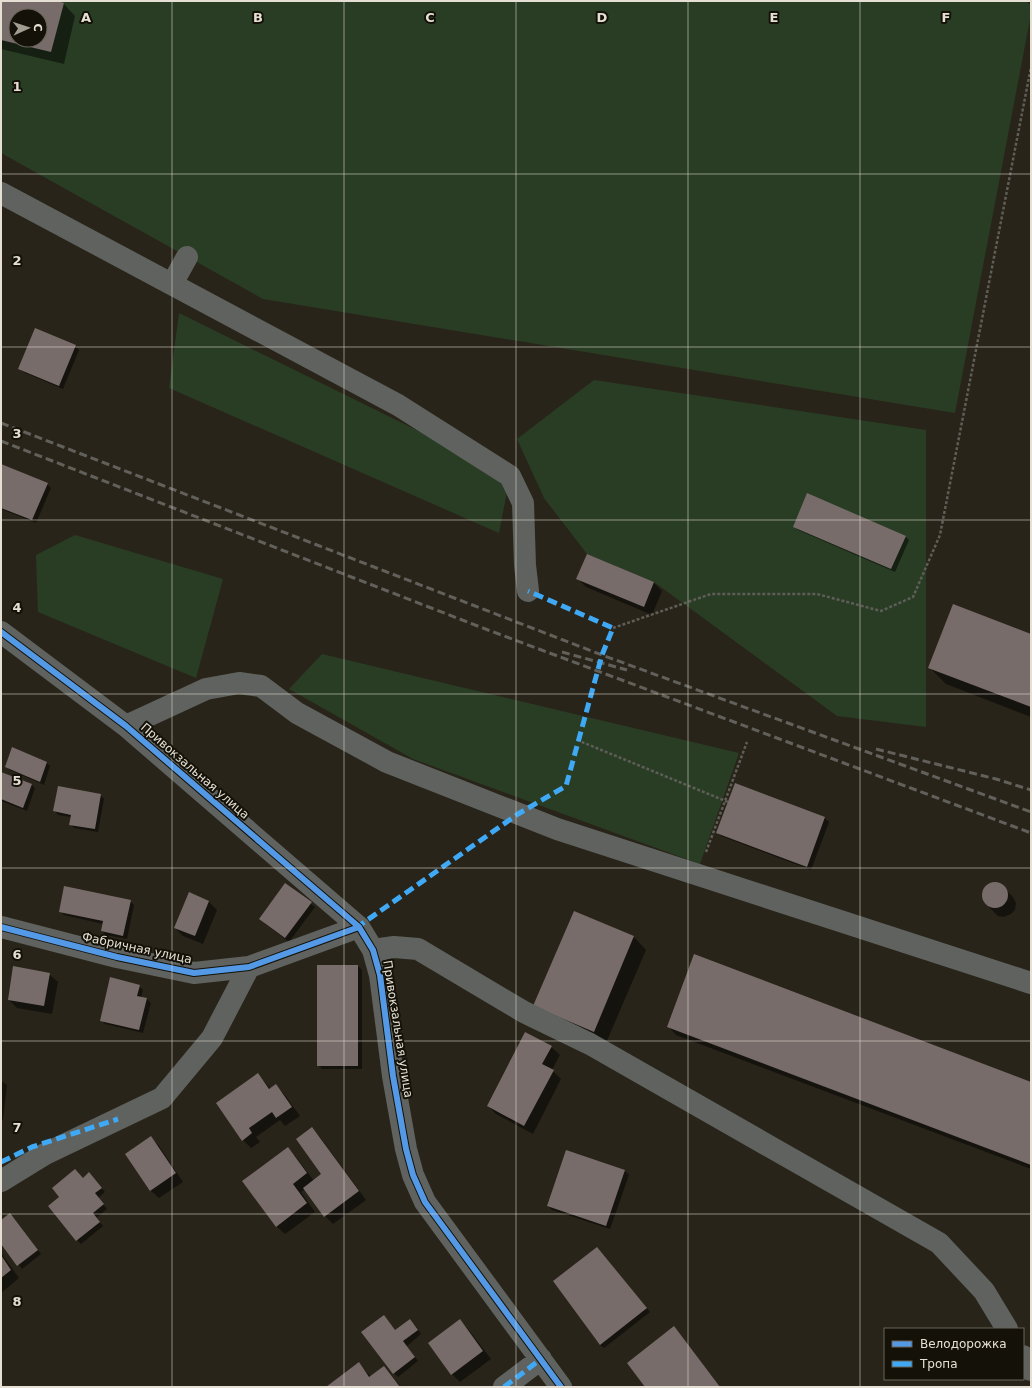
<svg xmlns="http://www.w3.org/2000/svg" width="1032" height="1388" font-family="'DejaVu Sans',sans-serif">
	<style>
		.green { fill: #293d24; fill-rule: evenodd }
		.shadow { fill: #0007; fill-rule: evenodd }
		.building { fill: #786c6a; fill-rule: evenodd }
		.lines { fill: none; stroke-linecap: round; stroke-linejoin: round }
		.path { stroke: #5e5d58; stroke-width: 2.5; stroke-dasharray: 3 2; stroke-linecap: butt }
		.minor { stroke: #5f625e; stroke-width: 22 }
		.rail { stroke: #61605b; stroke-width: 3; stroke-dasharray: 8 4; stroke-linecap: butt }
		.quiet { stroke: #3fa9f5; stroke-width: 5; stroke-dasharray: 10 5; stroke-linecap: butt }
		.cycleway-casing { stroke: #141108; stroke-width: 8 }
		.cycleway { stroke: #5399e6; stroke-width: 6 }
		.grid { fill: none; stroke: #e5e0d3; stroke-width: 1; stroke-opacity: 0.55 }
		.labels { text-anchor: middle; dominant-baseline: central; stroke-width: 4; stroke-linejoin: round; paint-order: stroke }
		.street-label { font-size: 12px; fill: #e5e0d3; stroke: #141108 }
		.grid-label { font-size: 13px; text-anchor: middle; font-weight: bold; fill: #e5e0d3; stroke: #141108; stroke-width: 4; stroke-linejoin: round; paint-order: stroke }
	</style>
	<rect width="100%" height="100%" fill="#292419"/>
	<path class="green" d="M1,1h1024l6,4v9l-76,399 -692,-114 -262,-146zM16,16h24v24h-24z
		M179,313l331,163 -11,57 -330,-145z
		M594,380l332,50v297l-89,-11 -183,-134 -67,-28 -43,-56 -27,-59z
		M75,535l148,44 -27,99 -158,-66 -2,-57z
		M322,654l417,99 -39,111 -287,-105 -124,-70z"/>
	<path class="shadow" d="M1,1h52l10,2 12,13 -11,48 -63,-15zM16,16h24v24h-24z
		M75,346l4,4 -16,39 -40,-17 -4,-4z
		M1,465l46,19 4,4 -15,35 -35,-14z
		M794,527l111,9 4,4 -14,32 -97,-42z
		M587,555l67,28 8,8 -10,24 -66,-28 -8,-8z
		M1031,635v82l-85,-33 -16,-16z
		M46,762l4,4 -6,19 -34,-15 -4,-4z
		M1,773l31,12 3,3 -8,23 -26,-10z
		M736,784l89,34 4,4 -18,48 -90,-34 -4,-4z
		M100,795l4,4 -6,33 -24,-4 -4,-4 1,-7 -13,-2 -3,-4z
		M994,883l6,1 13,13 3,6 -1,7 -4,4 -7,3 -6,-1 -13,-13 -2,-6 1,-7 4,-5z
		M286,884l29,23 -26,35 -25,-19z
		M189,894l20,8 8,8 -14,34 -20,-8 -8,-8z
		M130,901l4,4 -7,34 -21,-4 -4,-4 1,-7 -39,-9 -4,-4z
		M574,912l60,25 12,13 -40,93 -59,-25z
		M358,966l4,4v99h-40l-4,-4z
		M49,974l9,8 -6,32 -35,-6 -8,-8z
		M139,986l4,4 -2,8 6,1 4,4 -8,30 -38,-9 -4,-4z
		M668,1026l363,57v86l-355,-134z
		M551,1047l9,8 -8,15 9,9 -28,55 -37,-20 -8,-8z
		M258,1075l13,14 5,-3 8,8 16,22 -15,10 -5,-6 -24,17 4,5 -9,6 -8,-8z
		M1,1081l6,4 -4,35h-2z
		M312,1129l8,8 46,63 -33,24 -8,-8 -20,-27 -4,3 14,20 -30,22 -9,-8 12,-77 8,8 18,24 9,-7z
		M151,1138l8,8 24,36 -24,16 -9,-8z
		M625,1171l4,4 -19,54 -58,-19 -4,-4z
		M93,1178l12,14 -7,6 9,11 -11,9 7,8 -22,18 -4,-4 6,-61z
		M14,1218l27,36 -19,15 -21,-26v-22z
		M601,1252l49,60 -46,36 -4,-3z
		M1,1253l18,25 -18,15z
		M460,1321l8,8 23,30 -31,23 -8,-8z
		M414,1324l7,10 -14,12 11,15 -20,16 -4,-4 2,-42z
		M358,1364l13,13 13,-10 17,20h-73z"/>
	<path class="building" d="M1,1h56l7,2 -13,49 -50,-12zM16,16h24v24h-24z
		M35,328l41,17 -17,41 -41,-17z
		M1,464l47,19 -16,37 -31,-12z
		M807,493l99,43 -15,33 -98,-42z
		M587,554l67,28 -10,25 -68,-28z
		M953,604l78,30v73l-103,-39z
		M12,747l35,15 -7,20 -35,-15z
		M1,772l31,12 -9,24 -22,-9z
		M735,783l90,34 -18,50 -91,-34z
		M58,786l43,8 -6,35 -26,-4 2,-10 -18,-4z
		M982 895a13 13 0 1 1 26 0a13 13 0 1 1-26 0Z
		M285,883l27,19 -27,36 -26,-19z
		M64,886l67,14 -8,36 -22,-5 2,-10 -44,-9z
		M189,892l20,9 -14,35 -21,-8z
		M574,911l60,25 -40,96 -61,-26z
		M694,954l337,128v83l-364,-138z
		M317,965h41v101h-41z
		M13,966l37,7 -6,33 -36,-6z
		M110,977l30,8 -3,11 10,2 -8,32 -39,-9z
		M525,1032l27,14 -10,18 12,6 -30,56 -37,-20z
		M258,1073l11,16 7,-5 16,23 -16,11 -4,-6 -23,16 3,5 -10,8 -26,-38z
		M312,1127l47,64 -35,26 -21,-29 18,-14 -25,-35z
		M151,1136l25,37 -26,18 -25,-37z
		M288,1147l19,26 -14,11 14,19 -31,24 -34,-46z
		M566,1150l59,20 -19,56 -59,-20z
		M75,1169l8,9 6,-6 13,16 -7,5 9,11 -11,9 7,9 -24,19 -28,-35 11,-9 -7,-9z
		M10,1213l28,37 -21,16 -16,-22v-24z
		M597,1247l50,61 -47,37 -47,-64z
		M1,1255l10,15 -10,8z
		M384,1315l11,15 15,-11 8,11 -15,11 12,16 -22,17 -32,-42z
		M460,1319l23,32 -32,24 -23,-32z
		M674,1326l46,61h-75l-18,-24z
		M359,1362l10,15 15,-11 16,21h-74z"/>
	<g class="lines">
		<path class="path" d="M613,628l98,-34h106l64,17 32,-14 27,-62 91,-468
			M577,740l151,62
			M706,852l41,-110"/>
		<path class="minor" d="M1,193l397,212 112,71 13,27 2,62 3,26
			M172,284l15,-27
			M1,632l125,94 233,201 14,23 7,25 13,101 13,73 7,26 12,27 136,185
			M126,726l80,-37 33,-6 22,3 36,27 90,49 170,67 474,154
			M1,927l116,30 77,16 55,-6 110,-40
			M373,950l21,-3 24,2 106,63 66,32 349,199 45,48 23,38
			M1,1181l44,-27 117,-56 50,-60 37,-71
			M1023,1356l8,14
			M504,1387l37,-28"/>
		<path class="rail" d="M1,423l601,232 429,157
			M1,441l487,189 543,203
			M562,652l65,18
			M876,749l120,30 35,11"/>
		<path class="quiet" d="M356,928l162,-114 48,-28 36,-131 11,-27 -85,-37
			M1,1162l31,-15 86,-28
			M504,1387l37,-28"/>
		<defs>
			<path id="cycleway" d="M1,632l125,94 233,201 14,23 7,25 13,101 13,73 7,26 12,27 136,185
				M1,927l116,30 77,16 55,-6 110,-40"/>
		</defs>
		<use href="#cycleway" class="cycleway-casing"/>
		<use href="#cycleway" class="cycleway"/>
	</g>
	<path class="grid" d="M172,1v1386M344,1v1386M516,1v1386M688,1v1386M860,1v1386M1,174h1030M1,347h1030M1,520h1030M1,694h1030M1,868h1030M1,1041h1030M1,1214h1030"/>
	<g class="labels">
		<g class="street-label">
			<text transform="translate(195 771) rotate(41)">Привокзальная улица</text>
			<text transform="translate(137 948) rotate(12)">Фабричная улица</text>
			<text transform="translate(398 1029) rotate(81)">Привокзальная улица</text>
		</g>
	</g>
	<g class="grid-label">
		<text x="86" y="22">A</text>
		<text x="258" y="22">B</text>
		<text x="430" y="22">C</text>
		<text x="602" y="22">D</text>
		<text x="774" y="22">E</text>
		<text x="946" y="22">F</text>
		<text x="17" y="91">1</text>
		<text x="17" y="265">2</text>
		<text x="17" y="438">3</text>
		<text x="17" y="612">4</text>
		<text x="17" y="785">5</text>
		<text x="17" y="959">6</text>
		<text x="17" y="1132">7</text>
		<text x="17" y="1306">8</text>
	</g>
	<rect width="1032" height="1388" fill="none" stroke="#e5e0d3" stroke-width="4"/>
	<rect x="884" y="1328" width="140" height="52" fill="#141108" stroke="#686459"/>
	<rect x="892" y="1341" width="20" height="6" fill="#5399e6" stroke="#686459"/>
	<text x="920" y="1348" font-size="12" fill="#e5e0d3">Велодорожка</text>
	<rect x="892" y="1361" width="20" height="6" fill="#3fa9f5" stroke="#686459"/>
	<text x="920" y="1368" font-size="12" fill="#e5e0d3">Тропа</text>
	<g transform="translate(28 28) rotate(87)"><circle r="19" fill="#141108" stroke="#686459"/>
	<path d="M0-3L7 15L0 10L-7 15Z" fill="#a39e92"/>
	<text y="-6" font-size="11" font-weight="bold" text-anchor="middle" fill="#e5e0d3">С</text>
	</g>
</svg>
